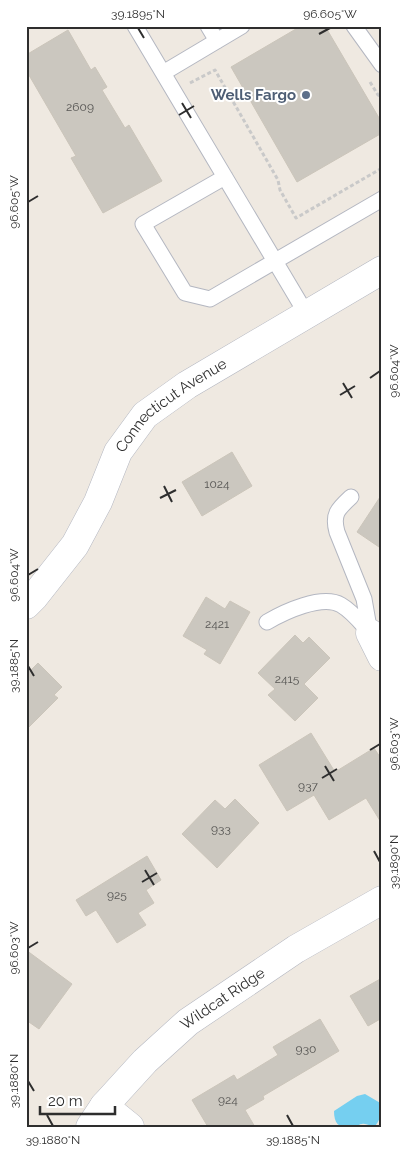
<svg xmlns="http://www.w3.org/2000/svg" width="408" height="1153" font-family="Raleway,sans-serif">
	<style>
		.water { fill: #75cff0 }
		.building { fill: #cbc7bf; stroke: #cbc5ba }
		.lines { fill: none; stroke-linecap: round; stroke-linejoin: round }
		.service-casing { stroke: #b4b7c1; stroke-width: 17 }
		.minor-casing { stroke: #b4b7c1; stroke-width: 29 }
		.path { stroke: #c9c9c9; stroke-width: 3; stroke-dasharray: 4 2.5; stroke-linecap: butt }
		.service { stroke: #fff; stroke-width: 15 }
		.minor { stroke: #fff; stroke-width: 28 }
		.ticks { fill: none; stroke: #2e2e2e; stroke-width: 2 }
		.service-dot { fill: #5c6f8a; stroke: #fff; stroke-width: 2 }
		.labels { text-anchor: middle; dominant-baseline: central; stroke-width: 4; stroke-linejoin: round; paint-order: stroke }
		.number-label { font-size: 12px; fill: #555452 }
		.service-label { font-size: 15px; font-weight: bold; fill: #4e5e75; stroke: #fff; text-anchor: end }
		.street-label { font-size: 15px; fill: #2e2e2e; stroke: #fff }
		.neatline { fill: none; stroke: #2e2e2e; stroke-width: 2 }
		.ticks-label { font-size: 12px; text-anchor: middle; fill: #2e2e2e }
	</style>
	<rect width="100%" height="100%" fill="#efe9e1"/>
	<path class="water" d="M365,1094l17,10c0,9 -2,17 -8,23 -4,-1 -8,-4 -12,-3 -3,0 -4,2 -7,3 -14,2 -21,-1 -21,-16l23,-15z"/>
	<path class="building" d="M301,26h24l57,97v10l-85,49 -66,-115z
		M68,30l23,40 4,-3 12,20 -5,3 23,38 4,-3 33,56 -59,32 -32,-55 5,-2 -50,-86v-15z
		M232,452l20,34 -50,30 -20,-34z
		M382,494v55l-25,-17z
		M206,597l19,12 5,-8 20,11 -30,52 -16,-10 3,-4 -24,-14z
		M295,635l8,8 6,-6 21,21 -26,26 14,14 -23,23 -27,-26 7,-6 -17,-16z
		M38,663l24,24 -8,8 4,3 -32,32v-55z
		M311,733l24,39 39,-24 8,12v64l-16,-26 -37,22 -15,-25 -27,16 -28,-46z
		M235,799l24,24 -42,45 -35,-34 33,-34 10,9z
		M147,856l14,24 -15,10 8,13 -16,10 8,12 -29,18 -21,-33 -10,6 -10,-16z
		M26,950l46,34 -33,45 -13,-9z
		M382,978v40l-14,8 -18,-30z
		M320,1019l19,32 -76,45 1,3 -19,11 10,17h-47l-16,-27 42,-25 3,5 41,-25 -5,-8z"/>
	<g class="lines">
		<defs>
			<path id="service" d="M135,26l28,47
				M208,26l9,15
				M242,26l-79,47 144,242
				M354,26l28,39
				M225,177l-82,47 42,69 25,6 172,-100
				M351,497c-13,12 -19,17 -14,35l27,67 6,34
				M267,622c17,-10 55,-28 74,-17 12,7 20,18 29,28"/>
			<g id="minor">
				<path id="s1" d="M26,605l8,-8 41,-52 23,-43 20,-50 27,-37 42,-30 195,-115"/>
				<path d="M370,633l12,24"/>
				<path d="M104,1106l26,21"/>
				<path id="s2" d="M90,1127l14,-21 41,-45 43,-39 108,-73 86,-49"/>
			</g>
		</defs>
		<use href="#service" class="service-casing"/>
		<use href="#minor" class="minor-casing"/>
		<path class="path" d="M370,82l8,13 4,2
			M190,83l25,-13 63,110 2,10 16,28 86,-50"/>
		<use href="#service" class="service"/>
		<use href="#minor" class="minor"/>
	</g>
	<path class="ticks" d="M138,28l6,10M319,34l11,-6M182,103l9,15M179,115l15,-9M28,202l10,-6M370,378l10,-7M343,383l9,15M340,395l15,-9M164,486l8,16M160,498l16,-8M28,575l10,-6M28,666l6,10M370,750l10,-6M325,766l9,15M322,778l15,-9M374,851l6,11M145,870l9,15M142,882l15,-9M28,948l10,-6M28,1081l6,10M47,1115l6,11M287,1115l6,11"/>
	<circle class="service-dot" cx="306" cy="95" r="5"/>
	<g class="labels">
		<g class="number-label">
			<text x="80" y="107">2609</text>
			<text x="217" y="484">1024</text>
			<text x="217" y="624">2421</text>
			<text x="287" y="679">2415</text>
			<text x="308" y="786">937</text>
			<text x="221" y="829">933</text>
			<text x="117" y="895">925</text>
			<text x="306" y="1049">930</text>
			<text x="228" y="1100">924</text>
		</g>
		<g class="service-label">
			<text x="296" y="95">Wells Fargo</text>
		</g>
		<g class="street-label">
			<text stroke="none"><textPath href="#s1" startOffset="252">Connecticut Avenue</textPath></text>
			<text stroke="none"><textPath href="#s2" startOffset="186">Wildcat Ridge</textPath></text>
		</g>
	</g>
	<rect width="408" height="1153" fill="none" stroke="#ffffff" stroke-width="55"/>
	<path d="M40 1106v8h75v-8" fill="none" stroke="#2e2e2e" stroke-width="2.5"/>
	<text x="48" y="1106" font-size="15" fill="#2e2e2e" stroke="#ffffff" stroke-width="4" paint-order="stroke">20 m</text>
	<rect x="28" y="28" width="352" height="1098" class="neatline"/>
	<g class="ticks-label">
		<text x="138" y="18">39.1895°N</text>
		<text x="330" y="18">96.605°W</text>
		<text transform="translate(14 202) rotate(-90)" y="4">96.605°W</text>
		<text transform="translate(394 371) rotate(-90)" y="4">96.604°W</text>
		<text transform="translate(14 575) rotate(-90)" y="4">96.604°W</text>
		<text transform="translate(14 666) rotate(-90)" y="4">39.1885°N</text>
		<text transform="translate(394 744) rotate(-90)" y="4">96.603°W</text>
		<text transform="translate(394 862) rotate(-90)" y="4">39.1890°N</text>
		<text transform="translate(14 948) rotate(-90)" y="4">96.603°W</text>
		<text transform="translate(14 1081) rotate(-90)" y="4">39.1880°N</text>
		<text x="53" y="1144">39.1880°N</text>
		<text x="293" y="1144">39.1885°N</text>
	</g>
</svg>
